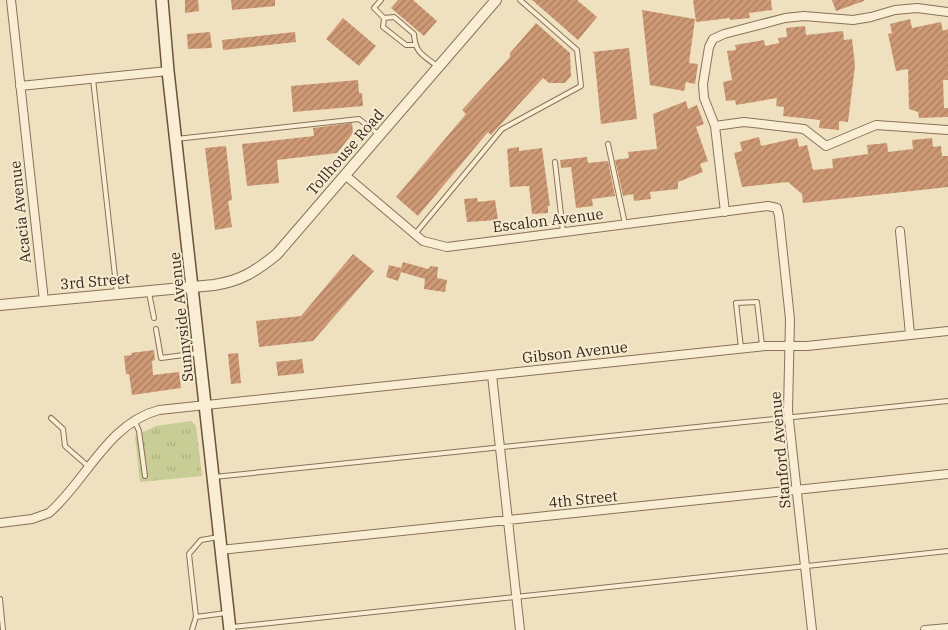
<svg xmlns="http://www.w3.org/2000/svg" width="948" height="630" font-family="'IBM Plex Serif',serif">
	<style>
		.grass { fill: url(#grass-tufts) }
		.building { fill: url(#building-hatch) }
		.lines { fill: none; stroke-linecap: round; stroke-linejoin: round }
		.service-casing { stroke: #887158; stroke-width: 6 }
		.minor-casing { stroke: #887158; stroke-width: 10 }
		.tertiary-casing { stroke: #887158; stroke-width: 12 }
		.secondary-casing { stroke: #6a523b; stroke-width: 14 }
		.service { stroke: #f9eed4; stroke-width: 4 }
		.minor { stroke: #f9eed4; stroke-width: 8 }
		.tertiary { stroke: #f9eed4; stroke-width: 10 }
		.secondary { stroke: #f9eed4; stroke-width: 11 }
		.labels { text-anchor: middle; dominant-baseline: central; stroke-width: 4; stroke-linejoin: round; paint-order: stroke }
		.street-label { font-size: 15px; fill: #38291d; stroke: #f6ebd0 }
	</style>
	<defs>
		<pattern id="grass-tufts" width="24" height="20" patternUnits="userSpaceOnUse" patternTransform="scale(1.25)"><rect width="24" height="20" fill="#c7cd94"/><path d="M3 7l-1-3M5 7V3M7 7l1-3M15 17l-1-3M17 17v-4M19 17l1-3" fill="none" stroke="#acb07f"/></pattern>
		<pattern id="building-hatch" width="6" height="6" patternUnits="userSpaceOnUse" patternTransform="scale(1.25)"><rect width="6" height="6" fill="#ce9975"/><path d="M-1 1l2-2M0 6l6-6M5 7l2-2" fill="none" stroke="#a87d5f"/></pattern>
	</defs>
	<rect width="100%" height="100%" fill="#efe1c0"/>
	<path class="grass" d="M191,421l5,5 6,50 -62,6 -5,-46 21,-10z"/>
	<path class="building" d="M185,0h13l1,11 -14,2z
		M231,0h44v6l-43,4z
		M398,0h15l24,21 -13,15 -33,-28z
		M532,0h45l20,17 -19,23z
		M693,0h78l1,10 -23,3 1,5 -20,2v-2l-34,4z
		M832,0h32v1l-28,10z
		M642,10l53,9 -6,44 9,1 -3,20 -9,-2 -2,9 -34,-6z
		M343,18l33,28 -17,20 -33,-27z
		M910,19l2,9 29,-6 2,9 5,-2v51h-5l1,28h4v9l-29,1 -1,-6 -9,-3 -1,-40 -12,2 -8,-37 4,-1 -2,-9z
		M536,23l34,30 1,23 -6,7h-16l-6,-5 -52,57 -3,-3 -70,84 -22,-19 70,-83 -4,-4 48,-53v-4z
		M805,26l1,9 37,-4 1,9 8,-1 3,27 -7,56 -9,-1v9l-20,-2 1,-8 -37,-4 1,-9 -8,-1 1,-8 -41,7 -1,-5 -9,1 -3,-19 9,-2 -5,-29 9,-1 -1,-5 29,-5 1,6 14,-3 -1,-5 9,-1 -1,-9z
		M210,32l2,16 -24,1 -1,-15z
		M295,32l1,10 -73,8 -1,-10z
		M629,48l8,71 -36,5 -7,-71 -2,-1z
		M358,80l1,13h3l1,13 -70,6 -2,-26z
		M686,101l2,8 9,-4 7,19 -8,3 12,34 -8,3 3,8 -25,10v7l-28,3 1,7 -17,2 -1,-7 -10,2 -8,-36 14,-2 -1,-6 29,-3 -4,-35z
		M352,123l1,10 -16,20 -60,7 2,23 -32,3 -5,-42 72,-8 -1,-8z
		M759,137l2,9 36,-8 2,9 8,-2 6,25 20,-2 -1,-9 36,-5 -1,-9 20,-2 1,9 25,-3 -1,-9 20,-2 1,9 8,-1 1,10h6v31l-145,16 -1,-9 -14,-12 -46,5 -8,-34 8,-2 -2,-9z
		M226,146l6,54 -4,1 4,26 -17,3 -10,-82z
		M519,147v4l23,-3 8,58h-2v7l-16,1 -3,-28 -19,1 -3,-38z
		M587,157l1,6 20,-2 7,35 -23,3 1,7 -17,2 -5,-41 -10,1 -1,-8z
		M477,198l1,4 17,-2 3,20 -31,2 -3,-23z
		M353,254l21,17 -61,70 -54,6 -3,-26 45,-5z
		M403,262l25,7 3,-3 7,1 -1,11 10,2 -2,12 -21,-3 1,-10 -24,-7 -3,9 -12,-4 3,-12 12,3z
		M154,350l1,10 -3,1 1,14 26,-3 2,16 -49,7 -3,-21h-3l-2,-18 8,-1 -1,-2z
		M238,353l3,30 -10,1 -3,-30z
		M302,359l2,14 -26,3 -2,-14z"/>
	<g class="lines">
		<defs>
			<path id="service" d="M381,0l-7,8 10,10 10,-1 20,17c1,19 9,21 23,32
				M384,18l-1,9 23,18h9
				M93,79l24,215
				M176,139l183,-20 19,15
				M608,144l17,80
				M555,162l8,70
				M415,234l87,-105 79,-43 -4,-36 -57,-50
				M149,293l5,25
				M156,329l5,29 38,-5
				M741,348l-5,-45 21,-1 5,43
				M51,418l12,11 2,17 24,21
				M135,422l4,9 6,45
				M214,477l734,-76
				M219,537l-18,3 -12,14 7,63 30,-4
				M0,599l3,31
				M232,627l716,-76
				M192,630l4,-13"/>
			<path id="minor" d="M11,0l33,301
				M20,86l148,-15
				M715,126l29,-4 60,7 22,17 50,-21 72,5
				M345,175l78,66 24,6 321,-41 9,2 2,8 11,103 -2,92 24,219
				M725,212l-10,-86 -11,-28 -1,-14 6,-37 4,-8 11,-5 61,-16 19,-2 49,4 18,-3 24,-7 22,-2 31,4
				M900,231l10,103
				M492,375l28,255
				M0,523l32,-4 17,-6c37,-32 59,-90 110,-103l606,-64h42l141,-15
				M220,550l728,-76
				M925,630l23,-2"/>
			<path id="tertiary" d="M0,305l214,-20c27,-4 42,-14 63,-31l219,-254"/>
			<path id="secondary" d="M162,0l6,71 62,559"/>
		</defs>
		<use href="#service" class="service-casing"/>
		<use href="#minor" class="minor-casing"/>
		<use href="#tertiary" class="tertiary-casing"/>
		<use href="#secondary" class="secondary-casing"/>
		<use href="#service" class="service"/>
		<use href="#minor" class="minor"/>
		<use href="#tertiary" class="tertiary"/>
		<use href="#secondary" class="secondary"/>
	</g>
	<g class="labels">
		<g class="street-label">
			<text transform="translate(345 152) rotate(-49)">Tollhouse Road</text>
			<text transform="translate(20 212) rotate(-96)">Acacia Avenue</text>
			<text transform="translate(548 220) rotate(-7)">Escalon Avenue</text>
			<text transform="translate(95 281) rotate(-5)">3rd Street</text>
			<text transform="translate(181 317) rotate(-96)">Sunnyside Avenue</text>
			<text transform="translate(575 352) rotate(-6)">Gibson Avenue</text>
			<text transform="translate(780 450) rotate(-95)">Stanford Avenue</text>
			<text transform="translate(583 499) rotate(-6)">4th Street</text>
		</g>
	</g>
</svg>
